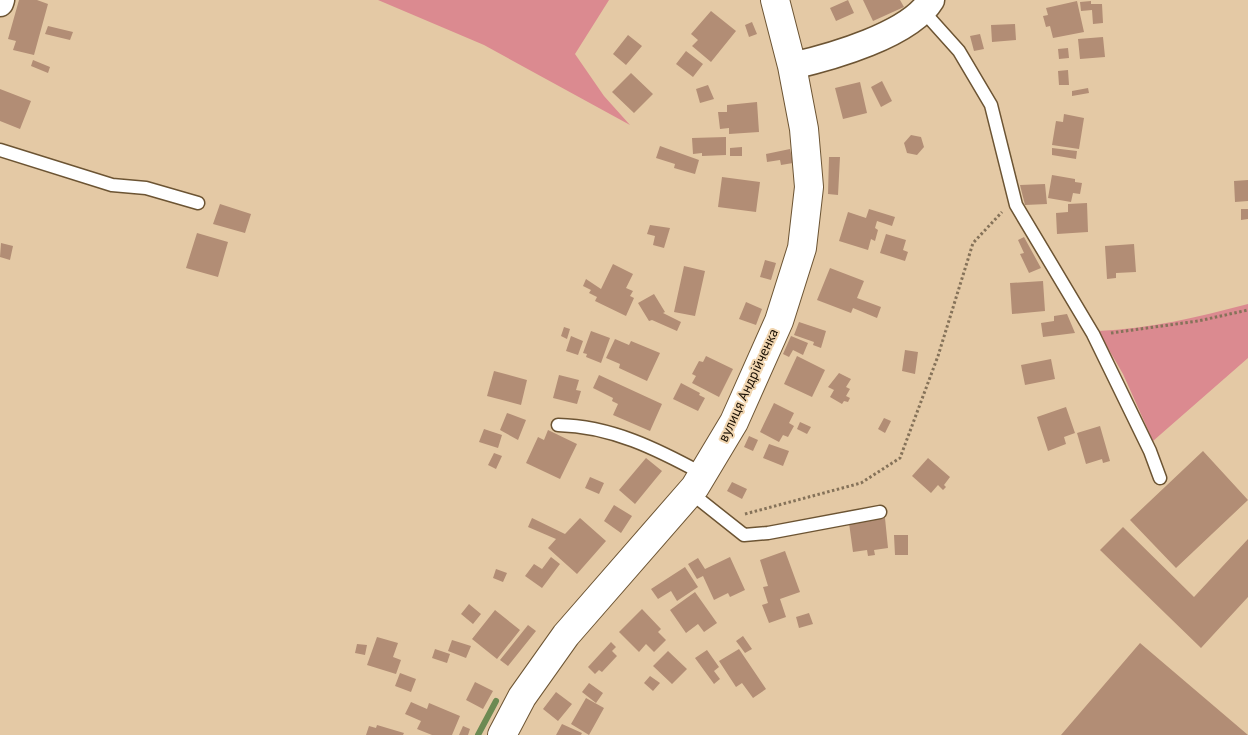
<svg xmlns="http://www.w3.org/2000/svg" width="1248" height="735" font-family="'PT Sans',sans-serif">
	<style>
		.green { fill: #db8a90 }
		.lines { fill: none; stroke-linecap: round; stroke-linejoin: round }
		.stream { stroke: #6c8a52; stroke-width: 6 }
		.building { fill: #b28d75 }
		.service-casing { stroke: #6c5433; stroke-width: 15 }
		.minor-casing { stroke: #6c5433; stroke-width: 29 }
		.tertiary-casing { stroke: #6c5433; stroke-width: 30 }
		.path { stroke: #857259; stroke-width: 3; stroke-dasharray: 2.5 2.5; stroke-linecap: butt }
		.service { stroke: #fff; stroke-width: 12 }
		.minor { stroke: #fff; stroke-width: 26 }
		.tertiary { stroke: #fff; stroke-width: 28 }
		.labels { text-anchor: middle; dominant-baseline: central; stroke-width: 4; stroke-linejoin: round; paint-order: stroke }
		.street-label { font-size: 14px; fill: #190f03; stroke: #f1d6b1 }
	</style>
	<rect width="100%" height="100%" fill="#e4c9a5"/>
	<path class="green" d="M378,0h231l-34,54 29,42 26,29 -146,-80z
		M1248,304v54l-95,83 -30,-67 -25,-43c51,-2 100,-14 150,-27z"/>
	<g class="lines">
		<path class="stream" d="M478,735l18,-34"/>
	</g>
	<path class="building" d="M19,0h18l11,4 -14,51 -21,-5 3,-9 -8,-2z
		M848,0l6,13 -18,8 -6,-13z
		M863,0h37l4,7 -31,14z
		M1077,1l7,31 -31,6 -3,-12 -4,1 -3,-11 5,-1 -2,-7z
		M1091,1v3h11l1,19 -10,1 -1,-14 -11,1 -1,-9z
		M711,11l25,20 -25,31 -19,-16 6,-6 -7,-6z
		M752,22l5,12 -8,3 -4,-12z
		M1015,24l1,16 -24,2 -1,-17z
		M48,26l25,6 -3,8 -25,-6z
		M980,34l4,15 -10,2 -4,-15z
		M628,35l14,11 -16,19 -13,-11z
		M1103,37l2,20 -25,2 -2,-20z
		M1068,48l1,10 -10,1 -1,-10z
		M686,51l17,13 -10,13 -17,-13z
		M33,60l17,7 -2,6 -17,-7z
		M1068,70l1,15h-10l-1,-14z
		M631,73l22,21 -19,19 -22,-21z
		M882,81l10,20 -11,6 -10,-20z
		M860,82l7,31 -24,6 -8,-31z
		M708,85l6,14 -14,4 -4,-14z
		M1088,88l1,5 -17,3v-5z
		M0,89l31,12 -11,28 -20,-8z
		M757,102l2,30 -30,2v-6l-9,1 -2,-17h9v-7z
		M1064,114l20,4 -5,31 -27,-4 4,-24 7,1z
		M911,135l10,2 3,10 -7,8 -10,-2 -3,-10z
		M726,137v18l-24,1v-3l-9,1 -1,-16z
		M660,146l39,14 -4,14 -21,-6 1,-4 -19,-6z
		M742,147v9h-12v-8z
		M1052,148l25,3 -1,8 -24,-4z
		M790,149l3,14 -12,2 -1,-5 -13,2 -1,-8z
		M829,157h11l-2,38 -10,-1z
		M1052,175l23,4v3l7,1 -2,11 -7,-1 -2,9 -23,-4z
		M722,177l38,5 -4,30 -38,-5z
		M1248,180v21l-13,1 -1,-21z
		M1045,184l2,20 -22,1 -5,-20z
		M1087,203l1,29 -31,2 -1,-21 12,-1v-8z
		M220,204l31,10 -6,19 -32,-9z
		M869,209l26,8 -3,9 -15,-5 -2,7 3,2 -3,11 -4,-2 -3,11 -29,-9 9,-29 18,6z
		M1241,209h7v10l-7,1z
		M650,225l20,3 -6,20 -11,-3 2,-9 -8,-2z
		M197,233l31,9 -10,35 -32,-9z
		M886,234l20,6 -3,10 5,2 -3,9 -25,-8z
		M1024,237l17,31 -12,5 -9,-19 4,-1 -6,-13z
		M1,243l12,3 -3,14 -10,-3z
		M1134,244l2,28 -20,1v5l-9,1 -2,-33z
		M765,260l11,3 -5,17 -11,-3z
		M613,264l20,10 -7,14 7,3 -3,5 4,2 -8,18 -31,-15 2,-4 -8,-4 2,-3 -8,-4 3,-7 15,10z
		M684,266l21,5 -10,45 -21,-4z
		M830,268l34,13 -7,17 24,9 -4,11 -24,-10 -2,5 -34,-13z
		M1043,281l2,30 -33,3 -2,-31z
		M654,294l11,18 -2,1 18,9 -4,9 -25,-11 -3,1 -11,-18z
		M746,302l16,7 -6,16 -17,-6z
		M1067,314l8,19 -32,4 -2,-14 13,-2v-5z
		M799,322l27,9 -5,17 -8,-3 1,-3 -20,-7z
		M564,327l6,2 -3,10 -6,-3z
		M591,331l19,7 -9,25 -15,-6 1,-3 -4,-1z
		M571,336l12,5 -5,14 -12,-4z
		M791,336l17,7 -5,12 -10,-5 -4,7 -6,-3z
		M615,339l14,6 2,-4 29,12 -13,28 -28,-13 1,-4 -14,-6z
		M905,350l13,2 -3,22 -13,-3z
		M706,356l27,13 -14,28 -27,-14 4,-7 -4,-2 7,-13 4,1z
		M797,356l28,14 -13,27 -28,-13z
		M1051,359l4,20 -30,6 -4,-20z
		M494,371l33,9 -6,25 -34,-9z
		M839,373l12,6 -5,8 4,2 -4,7 4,2 -2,4 -4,-1 -2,3 -12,-7 4,-7 -6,-3z
		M559,375l20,5 -3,10 5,1 -4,13 -24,-6z
		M599,375l63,29 -12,27 -37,-16 5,-11 -6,-3 1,-3 -20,-10z
		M681,383l19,10 -1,2 6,3 -7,13 -25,-12z
		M774,403l20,10 -5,10 5,3 -6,11 -5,-2 -4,7 -19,-10z
		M1066,407l9,26 -11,4 2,7 -18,7 -11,-34z
		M507,413l19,7 -8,20 -18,-10z
		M884,418l7,3 -6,12 -7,-4z
		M800,422l11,5 -4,7 -10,-5z
		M1100,426l10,35 -7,2 -1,-4 -16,5 -9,-31z
		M484,429l18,6 -4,13 -19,-6z
		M548,430l29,14 -17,35 -34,-16 12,-26 6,3z
		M749,436l9,4 -5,11 -9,-4z
		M769,444l20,7 -6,15 -20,-8z
		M1203,451l45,49 -72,68 -46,-48z
		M494,453l8,3 -6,13 -8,-4z
		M646,458l16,13 -27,33 -16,-14z
		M928,458l22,19 -6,8 2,2 -3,3 -5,-5 -7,8 -19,-17z
		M590,477l14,6 -5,11 -14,-6z
		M732,482l15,7 -5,10 -15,-8z
		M614,505l18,11 -11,17 -17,-12z
		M532,518l33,16 15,-16 26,23 -29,33 -29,-26 8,-9 -28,-12z
		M885,518l3,30 -14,2 1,5 -7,1 -1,-6 -14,2 -4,-29z
		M1123,527l71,70 54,-58v58l-47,51 -101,-98z
		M894,535h14v20h-13z
		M785,551l15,41 -20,7 6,18 -17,6 -7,-18 6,-2 -5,-16 5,-1 -8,-26z
		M551,557l9,7 -18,24 -17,-12 9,-12 8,5z
		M730,557l15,33 -15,7 -2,-4 -14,7 -11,-24 -6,3 -9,-15 10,-6 7,11z
		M685,567l13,20 -21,14 -6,-10 -13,8 -7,-10z
		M496,569l11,4 -4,9 -10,-4z
		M695,592l22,31 -13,9 -6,-8 -12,9 -16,-23z
		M469,604l12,10 -8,10 -12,-10z
		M642,609l19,20 -3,3 8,8 -12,12 -8,-8 -7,8 -20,-20z
		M495,610l25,20 -23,29 -25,-20z
		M809,613l4,11 -14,4 -3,-11z
		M528,625l8,6 -28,35 -8,-6z
		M743,636l9,13 -7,4 -9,-12z
		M377,637l21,6 -5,14 8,3 -5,14 -29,-9z
		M452,640l19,6 -5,12 -18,-7z
		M611,642l5,5 -4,4 5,5 -15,16 -3,-2 -4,4 -7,-7z
		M1140,643l108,92h-187z
		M357,644l10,1 -2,10 -10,-2z
		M435,649l15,5 -3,9 -15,-5z
		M739,649l27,40 -13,9 -11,-15 -6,4 -17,-26z
		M707,650l12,17 -5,4 6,8 -6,5 -19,-26z
		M668,651l19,18 -15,15 -19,-18z
		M400,673l16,6 -5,13 -16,-6z
		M650,676l10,7 -7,8 -9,-8z
		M475,682l18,9 -10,18 -17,-9z
		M589,683l14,10 -7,10 -14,-11z
		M556,692l16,12 -14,17 -15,-12z
		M586,698l18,10 -15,27 -18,-11z
		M411,702l16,7 2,-6 31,13 -8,19h-20l-15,-6 4,-8 -16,-7z
		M562,724l20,9 -1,2h-25z
		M377,725l27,8 -1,2h-37l3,-9 7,2z
		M463,726l7,3 -2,6h-9z"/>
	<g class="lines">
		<defs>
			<path id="service" d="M924,12l35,39 32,54 25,100 77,129 57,117 10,27
				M0,150l112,35 34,3 52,15
				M558,425c53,1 99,24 145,49
				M691,493l53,42 24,-2 112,-21"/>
			<path id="minor" d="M0,3l1,-3
				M792,66c39,-9 118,-31 139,-66"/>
			<path id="tertiary" d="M502,735l20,-38 44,-62 129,-148 39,-65 45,-101 23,-73 7,-61 -5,-58 -12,-63 -17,-66"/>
		</defs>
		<use href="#service" class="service-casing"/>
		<use href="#minor" class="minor-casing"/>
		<use href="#tertiary" class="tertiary-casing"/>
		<path class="path" d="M1111,333l87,-12 50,-11
			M745,514l116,-31 39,-25 38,-102 35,-113 29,-31"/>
		<use href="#service" class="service"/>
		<use href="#minor" class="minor"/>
		<use href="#tertiary" class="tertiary"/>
	</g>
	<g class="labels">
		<g class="street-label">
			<text transform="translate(748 385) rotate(-65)">вулиця Андрійченка</text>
		</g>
	</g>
</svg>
